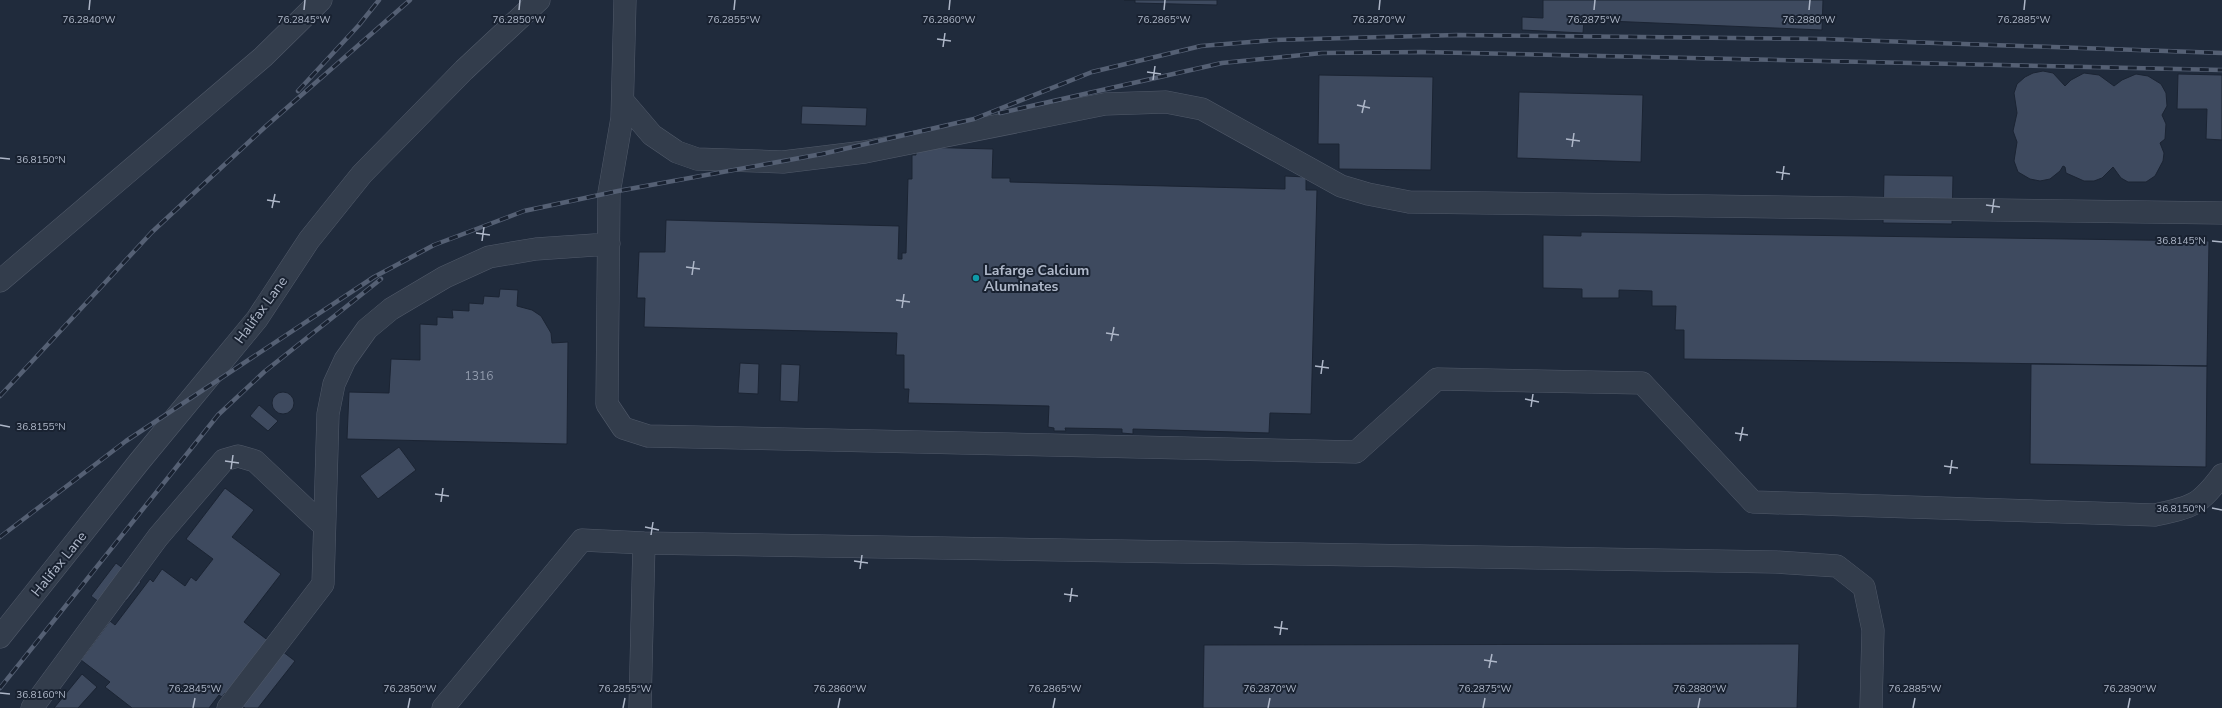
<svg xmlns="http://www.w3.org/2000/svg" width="2222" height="708" font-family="'Nunito Sans',sans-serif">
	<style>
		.building { fill: #3e4a5f; stroke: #1b2433 }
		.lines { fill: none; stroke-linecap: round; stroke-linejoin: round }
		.minor-casing { stroke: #515a6a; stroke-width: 23 }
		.minor { stroke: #333d4c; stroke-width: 22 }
		.rail-casing { stroke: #556074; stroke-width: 4.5 }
		.rail { stroke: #192231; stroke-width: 3; stroke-dasharray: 9; stroke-linecap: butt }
		.ticks { fill: none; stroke: #aeb7c8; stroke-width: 1.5 }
		.culture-dot { fill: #0f9aa8; stroke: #192231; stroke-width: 1.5 }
		.labels { text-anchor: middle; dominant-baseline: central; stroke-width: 4; stroke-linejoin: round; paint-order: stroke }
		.number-label { font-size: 12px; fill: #929cae }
		.poi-label { font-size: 14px; font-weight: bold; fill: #aeb7c8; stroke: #192231; text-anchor: start }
		.street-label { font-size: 14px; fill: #aeb7c8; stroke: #192231 }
		.ticks-label { font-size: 10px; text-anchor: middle; fill: #aeb7c8; stroke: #192231; stroke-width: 4; stroke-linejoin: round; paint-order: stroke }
	</style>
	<rect width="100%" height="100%" fill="#202b3c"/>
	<path class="building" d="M1124,0h93v5l-82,-2v-3z
		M1543,0h280l-1,30 -238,-10 -1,13 -61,-3v-13l21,1z
		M2043,71l10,2 12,13 6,-6 13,-7 15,2 15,11 8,-6 14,-6 12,2 13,8 5,9 1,13 -5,9 4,9 -1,15 -5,4 4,10 -1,8 -8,15 -9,6h-18l-7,-4 -8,-11 -11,11 -8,3h-10l-18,-8 -1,-6 -2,-1 -3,5 -10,8 -10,2 -10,-2 -12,-7 -4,-11 3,-19 -4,-11 4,-18 -3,-20 3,-9 8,-7 8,-4z
		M2178,74l44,1v65l-16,-1 1,-30h-30z
		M1319,75l114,2 -2,93 -92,-1v-25h-21z
		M1519,92l124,3 -2,67 -124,-4z
		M802,106l65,2 -1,18 -65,-2z
		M916,147l77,2 -1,29h18v4l275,7v-13l21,1v13h11l-6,224 -41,-1 -1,20 -136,-4v5l-11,-1v-4l-57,-1 1,3h-12v-3l-6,-1 1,-21 -141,-3 1,-14h-5v-34h-8l1,-22 -253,-6 1,-29h-8l2,-46h26l1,-32 233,6 -1,33h4v-6h4l2,-74h4v-24h4z
		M1884,175l69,1 -1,48 -69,-1z
		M1581,232l628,9 -2,125 -523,-7v-29h-9l1,-24h-24v-15l-33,-1v8h-37v-9l-39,-1v-53l38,1z
		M500,289l18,1 -1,16 15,4 9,6 10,17 1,10 16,-1 -1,102 -220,-5 2,-47 40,1 2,-34 29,1v-36l17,1v-8l16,1 -1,-8 17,1v-8l14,1 1,-8 15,1z
		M740,363l19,1 -1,30 -20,-1z
		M781,364l19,1 -2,37 -18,-1z
		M2031,364l176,2 -1,101 -176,-3z
		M272 403a11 11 0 1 1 22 0a11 11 0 1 1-22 0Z
		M259,405l19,16 -10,10 -18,-15z
		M399,447l17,23 -38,29 -18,-23z
		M225,488l29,22 -22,27 49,37 -37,48 51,39 -37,47h-13l-20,-15 -3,4 -3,-2 -10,13h-77l-27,-21 5,-5 -29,-22 29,-39 5,4 35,-46 3,3 9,-13 23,17 6,-9 5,4 17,-22 -27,-20z
		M116,563l25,19 -14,18 -24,5 -12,-9z
		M1799,644l-2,64h-594l1,-63z
		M82,674l15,13 -19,21h-24z"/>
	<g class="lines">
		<defs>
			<path id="minor" d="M625,0l-3,118 -13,75 -2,211 16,24 25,8 708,16 81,-73 205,4 111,119 402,13c37,-8 44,-9 67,-40
				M623,101l29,34 25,17 20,7 86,3 82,-10 240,-48 61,-2 36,7 139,77 27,8 41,8 813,11
				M0,281l263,-224 58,-57
				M0,637l139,-175 118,-143 52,-79 53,-66 102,-104 75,-70
				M32,708l126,-171 66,-77 14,-4 17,5 69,65
				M228,708l95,-124 5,-170 6,-30 11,-24 22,-31 24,-20 54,-32 44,-20 47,-8 73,-5
				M443,708l139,-168 62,3 1132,19 61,4 27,21 9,43 -2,78
				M640,708l4,-165"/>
		</defs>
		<use href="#minor" class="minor-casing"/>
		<use href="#minor" class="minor"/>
		<defs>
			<path id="rail" d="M298,91l61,-66 20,-25
				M1000,113l222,-50 100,-10 99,-1 801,18
				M0,396l152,-164 113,-105 145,-127
				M0,537l126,-96 248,-164 60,-32 90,-34 94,-20 204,-37 152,-35 118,-47 109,-26 73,-6 183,-5 367,4 398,14
				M0,688l218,-273 46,-43 117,-93"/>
		</defs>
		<use href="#rail" class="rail-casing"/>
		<use href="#rail" class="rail"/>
	</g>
	<path class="ticks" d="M89,10l1,-10M304,10l1,-10M519,10l1,-10M734,10l1,-10M949,10l1,-10M1164,10l1,-10M1379,10l1,-10M1594,10l1,-10M1809,10l1,-10M2024,10l1,-10M937,39l14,2M943,47l2,-14M1147,72l14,2M1153,80l2,-14M1357,105l13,3M1362,113l3,-13M1566,139l14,2M1572,147l2,-14M0,158l10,1M1776,172l14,2M1782,180l2,-14M267,200l13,2M1986,205l14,2M272,208l3,-14M1992,213l2,-14M476,233l14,2M482,241l2,-14M2212,241l10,1M686,267l14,2M692,275l2,-14M896,300l14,2M902,308l2,-14M1106,333l13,2M1111,341l3,-14M1315,366l14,2M1321,374l2,-14M1525,399l14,3M1531,407l2,-13M0,425l10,2M1735,433l13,2M1740,441l3,-14M225,461l14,2M1944,466l14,2M231,469l2,-14M1950,474l2,-14M435,494l14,2M441,502l2,-14M2212,508l10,2M645,527l14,3M651,535l2,-13M854,561l14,2M860,569l2,-14M1064,594l14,2M1070,602l2,-14M1274,627l14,2M1280,635l2,-14M1484,660l13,2M1489,668l3,-14M0,693l10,1M193,708l2,-10M408,708l2,-10M623,708l2,-10M838,708l2,-10M1053,708l2,-10M1268,708l2,-10M1483,708l2,-10M1698,708l2,-10M1913,708l2,-10M2128,708l2,-10"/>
	<circle class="culture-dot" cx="976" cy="278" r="4"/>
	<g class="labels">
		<g class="number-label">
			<text x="479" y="376">1316</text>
		</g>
		<g class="poi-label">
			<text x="984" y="270">Lafarge Calcium<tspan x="984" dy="16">Aluminates</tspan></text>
		</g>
		<g class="street-label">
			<text transform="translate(261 310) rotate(-54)">Halifax Lane</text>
			<text transform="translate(59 564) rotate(-51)">Halifax Lane</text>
		</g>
	</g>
	<g class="ticks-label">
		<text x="519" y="23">76.2850°W</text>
		<text x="949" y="23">76.2860°W</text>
		<text x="89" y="23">76.2840°W</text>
		<text x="304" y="23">76.2845°W</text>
		<text x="734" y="23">76.2855°W</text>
		<text x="1164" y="23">76.2865°W</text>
		<text x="1379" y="23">76.2870°W</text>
		<text x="1594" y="23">76.2875°W</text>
		<text x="1809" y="23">76.2880°W</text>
		<text x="2024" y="23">76.2885°W</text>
		<text x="41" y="163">36.8150°N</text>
		<text x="2181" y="244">36.8145°N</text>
		<text x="41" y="430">36.8155°N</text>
		<text x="2181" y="512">36.8150°N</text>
		<text x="195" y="692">76.2845°W</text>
		<text x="410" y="692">76.2850°W</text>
		<text x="625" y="692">76.2855°W</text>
		<text x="840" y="692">76.2860°W</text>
		<text x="1055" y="692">76.2865°W</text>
		<text x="1270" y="692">76.2870°W</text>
		<text x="1485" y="692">76.2875°W</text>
		<text x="1700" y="692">76.2880°W</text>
		<text x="1915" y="692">76.2885°W</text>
		<text x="2130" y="692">76.2890°W</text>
		<text x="41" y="698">36.8160°N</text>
	</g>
</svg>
